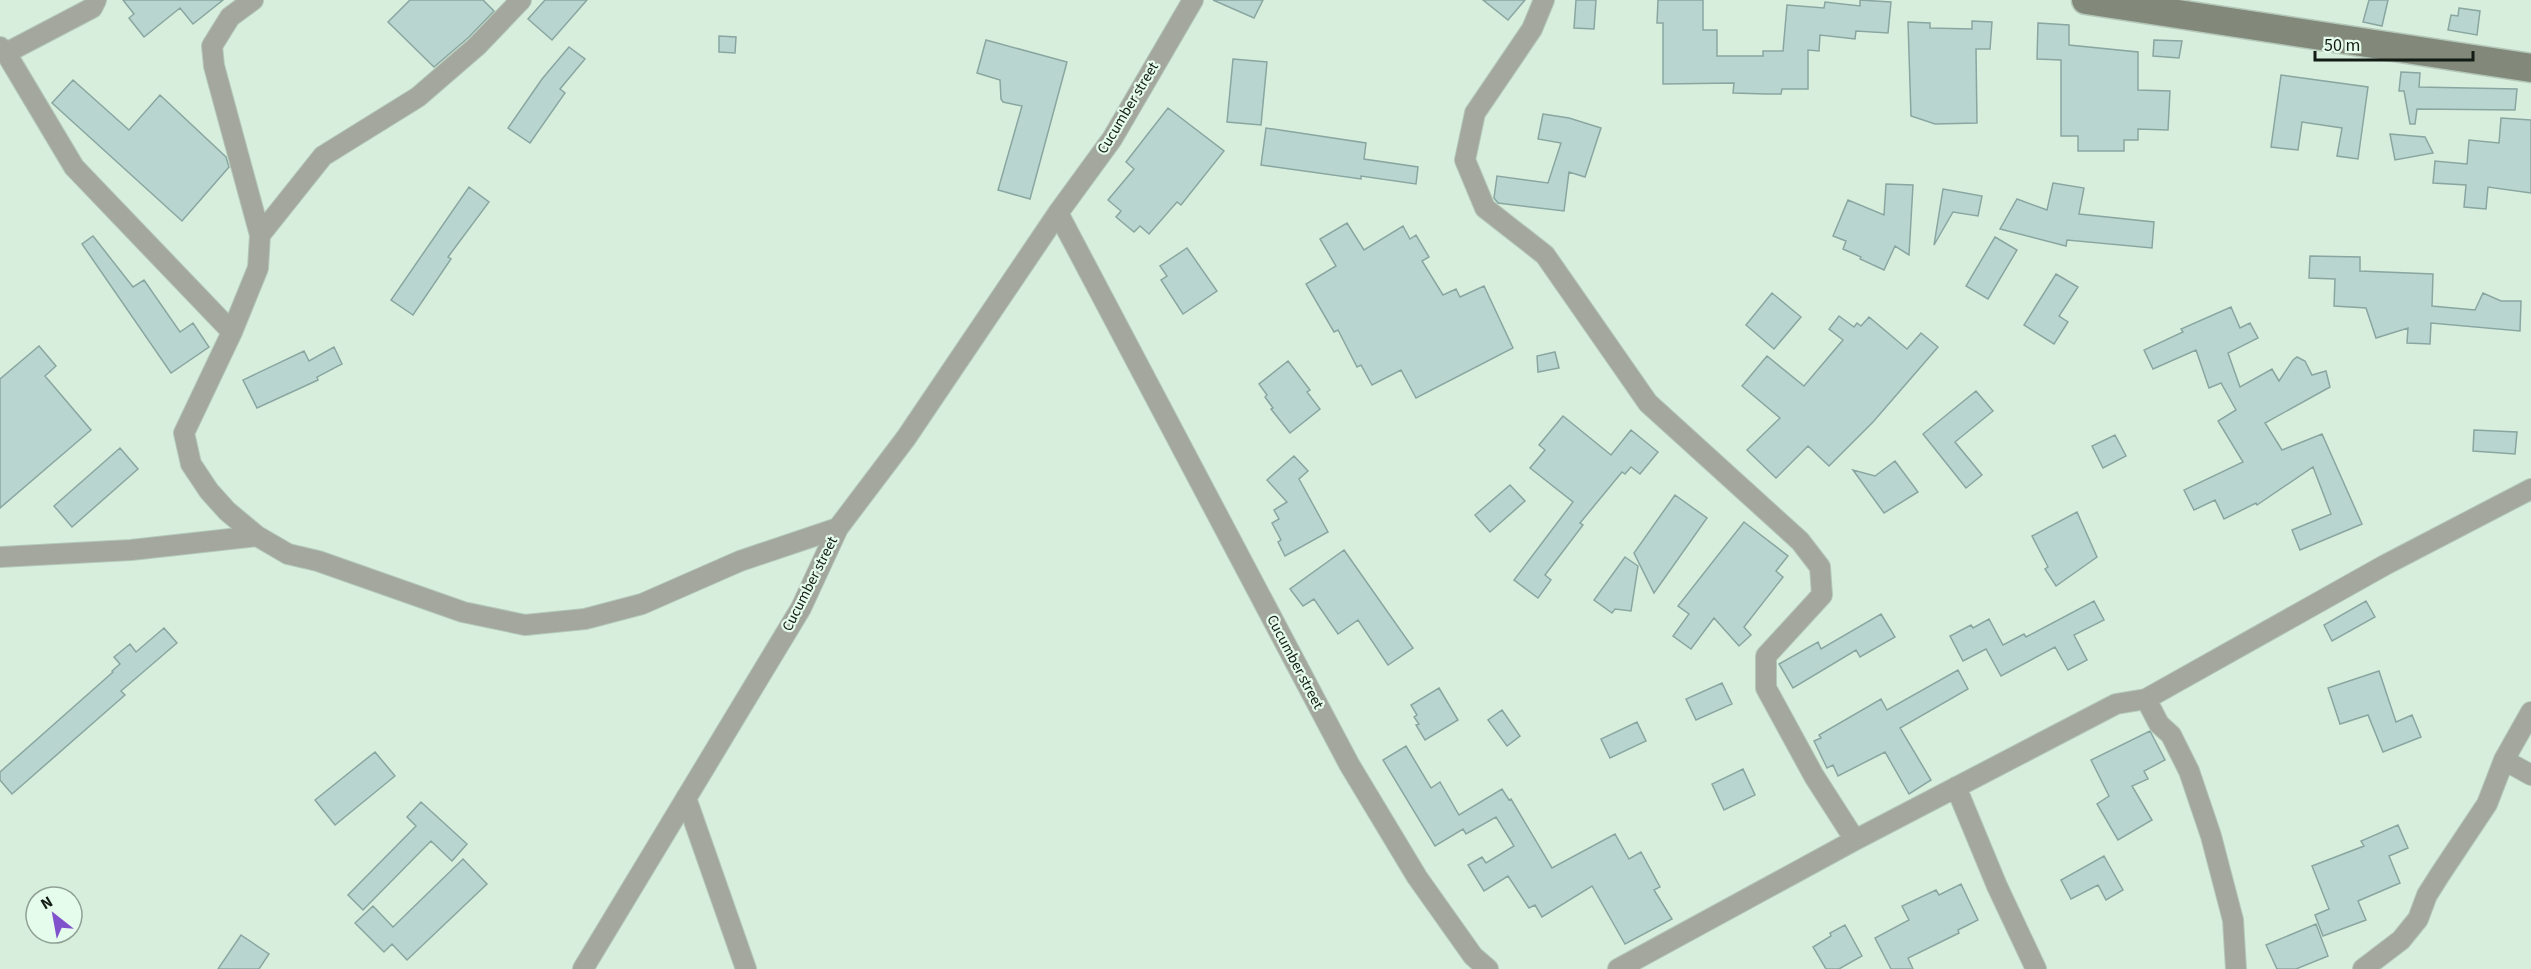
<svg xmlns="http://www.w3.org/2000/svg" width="2531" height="969" font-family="'Source Sans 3',sans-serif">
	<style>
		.building { fill: #b8d5cf; stroke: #8aa6a1; stroke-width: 1.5 }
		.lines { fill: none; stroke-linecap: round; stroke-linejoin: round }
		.minor-casing { stroke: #b4c8b9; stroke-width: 22 }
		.secondary-casing { stroke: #b4c8b9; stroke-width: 31 }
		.minor { stroke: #a3a79d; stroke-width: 20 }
		.secondary { stroke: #82887a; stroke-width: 28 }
		.labels { text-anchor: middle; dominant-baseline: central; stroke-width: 4.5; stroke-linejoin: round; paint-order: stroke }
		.street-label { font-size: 15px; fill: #131b15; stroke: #e5fbeb }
	</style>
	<rect width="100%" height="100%" fill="#d7eedd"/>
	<path class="building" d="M123,0h100l-30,24 -13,-16 -36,29 -15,-19 5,-4z
		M410,0h73l11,11 -25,26 -35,30 -46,-45z
		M545,0h42l-35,40 -24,-21z
		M1213,0h50l-9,18z
		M1483,0h42l-17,20z
		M1576,0h20l-2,29 -20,-1z
		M1658,0h45v30h14v26h46v-5h20l4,-46 37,3 1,-6 35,4v-6l31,2 -3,31 -32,-2 -1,8 -35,-4 -1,16 -11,-1v39h-26l-1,5h-15l-33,-1 1,-10 -71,1v-61h-6z
		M2369,0h19l-6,26 -19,-4z
		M2459,8l21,3 -3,24 -29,-5 3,-15 7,1z
		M1972,21l20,1 -2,27h-14l1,74 -42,1 -24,-8 -3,-94 22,1v5l42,1z
		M2038,23l31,2v20l69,7v38l32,1 -2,39 -30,-1v11h-14v11h-46v-15h-17v-76l-24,-1z
		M719,36l17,1 -1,16 -16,-1z
		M986,40l81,22 -37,137 -32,-9 24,-84 -19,-4 -2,-3 -1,-19 -23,-7z
		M2154,40l28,1 -3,17 -26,-2z
		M569,47l16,12 -25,30 5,4 -35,50 -22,-15 34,-49z
		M1233,59l34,3 -6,63 -34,-3z
		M2401,72l19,1 -1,14 98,2 -2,21 -98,-1 -2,15h-5l-6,-33h-5z
		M2281,75l87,12 -10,72 -21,-3 5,-28 -40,-6 -4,28 -27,-3z
		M73,80l56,50 31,-35 66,62 3,10 -47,54 -130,-118z
		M1168,108l56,43 -43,54 -4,-3 -28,32 -9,-8 -6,6 -18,-15 5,-6 -13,-11 26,-31 -8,-7z
		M1543,114l26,4 32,10 -16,49 -16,-5 -5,39 -66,-8 -4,-5 3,-22 51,7 13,-40 -23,-4z
		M2501,118l30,2v73l-43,-6 -2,22 -22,-2 2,-22 -33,-2 2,-22 32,3 2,-24 30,3z
		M1266,128l100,15 -2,16 54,8 -2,17 -55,-8v3l-100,-14z
		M2390,134l35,3 8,16 -38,7z
		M2053,183l31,5 -5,26 75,8 -2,26 -85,-8 -1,6 -66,-17 17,-30 30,11z
		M1886,184l27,1 -4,70 -14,-9 -11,24 -24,-11 1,-2 -18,-8 3,-8 -13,-5 15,-36 36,15z
		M469,187l20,15 -41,55 3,2 -38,56 -22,-15z
		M1943,189l39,7 -4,20 -25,-4 -19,33z
		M1347,223l17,27 39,-24 7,13 6,-4 13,22 -7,4 21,34 13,-6 4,8 24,-11 29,62 -97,50 -15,-28 -29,15 -11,-20 -4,2 -19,-37 -4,2 -28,-48 30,-18 -16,-27z
		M93,236l40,51 11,-7 36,52 13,-9 16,24 -38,26 -89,-129z
		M1995,237l22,13 -29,49 -22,-13z
		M1187,248l30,43 -34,23 -22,-34 6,-4 -7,-10z
		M2310,256l50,1v14l73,3 -1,32 43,4 8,-17 18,8h20l-1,30 -89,-8 -1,21 -23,-1 1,-15 -32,10 -10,-30 -32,-2 1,-27 -26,-1z
		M2056,274l22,13 -19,29 9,6 -14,22 -30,-19z
		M1772,293l29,24 -27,32 -28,-24z
		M2231,307l9,21 10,-5 8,15 -30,15 12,34 32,-18 7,12 14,-21 4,-3 8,4 7,14 14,-4 4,16 -65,36 17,27 40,-16 40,90 -62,26 -8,-20 39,-16 -18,-47 -56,38 -1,-2 -32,16 -9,-19 -21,10 -10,-20 59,-28 -25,-41 18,-11 -15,-27 -12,5 -13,-38 -43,19 -9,-19 39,-18 -2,-3z
		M1839,316l15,11 3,-4 4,3 8,-9 38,32 14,-16 17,14 -65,75 -44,44 -21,-20 -32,32 -29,-28 33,-32 -38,-32 25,-30 37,30 39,-46 -14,-11z
		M39,346l17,20 -11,10 46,54 -91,78v-129z
		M334,347l8,17 -25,13 1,3 -61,28 -14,-28 61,-29 5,10z
		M1555,352l4,16 -21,4 -1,-16z
		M1288,361l22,29 -3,2 13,17 -30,24 -19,-24 2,-1 -8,-11 2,-2 -8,-11z
		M1976,391l17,20 -38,31 27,33 -16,13 -43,-54z
		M1563,416l48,39 20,-25 27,22 -18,22 -9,-7 -6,7 -3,-2 -42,51 3,2 -38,50 6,5 -13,18 -24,-18 59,-78 -43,-34 15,-18 -6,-5z
		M2474,430l43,2 -2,22 -42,-3z
		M2115,435l11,21 -23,12 -11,-22z
		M120,448l18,21 -66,58 -18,-21z
		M1294,456l14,15 -9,8 29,53 -43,24 -7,-14 3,-2 -9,-17 7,-4 -5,-9 13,-8 -20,-22z
		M1895,461l23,31 -34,21 -31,-43 22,6z
		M1510,485l15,16 -35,31 -15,-17z
		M1675,495l32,23 -53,75 -20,-40z
		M2077,512l20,45 -41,29 -11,-17 3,-2 -16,-31z
		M1744,522l44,34 -12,15 7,6 -39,50 7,8 -12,11 -25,-28 -23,31 -18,-13 16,-22 -11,-8z
		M1344,550l69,98 -25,17 -30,-45 -20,14 -24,-35 -11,7 -13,-17z
		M1625,557l13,9 -7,45 -16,-2 -3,4 -18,-13z
		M2094,601l10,19 -30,15 13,25 -19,10 -13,-23 -54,29 -15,-27 -23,12 -13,-25 21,-11 2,3 16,-9 14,26 21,-11 2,3z
		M2366,601l9,16 -43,24 -8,-16z
		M1881,614l14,23 -35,20 -4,-7 -63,38 -14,-24 39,-22 3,7z
		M164,628l13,15 -56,48 4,4 -113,99 -12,-14v-8l113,-100 -1,-1 8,-7 -6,-7 16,-13 6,8z
		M1958,670l10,19 -68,39 31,52 -22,14 -24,-42 -47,24 -5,-11 -6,3 -13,-27 7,-3 -2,-3 62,-36 6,11z
		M2379,671l17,51 16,-7 9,22 -38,15 -15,-37 -28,9 -12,-36z
		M1722,683l10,21 -36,16 -10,-21z
		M1439,688l19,32 -33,20 -9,-15 3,-1 -5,-7 3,-2 -6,-10z
		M1502,710l18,26 -13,10 -19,-26z
		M1637,722l9,19 -36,17 -9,-19z
		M2150,731l15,29 -21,11 4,8 -16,7 20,34 -34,20 -21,-36 12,-8 -18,-36z
		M1406,746l25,42 9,-6 19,33 43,-26 7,11 2,-1 41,69 63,-34 14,25 12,-7 19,35 -6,3 18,29 -47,25 -33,-58 -50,31 -7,-12 -6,3 -21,-32 -24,15 -16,-26 14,-8 4,6 28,-17 -18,-29 -30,17 -3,-5 -28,17 -52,-86z
		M375,752l20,24 -60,49 -20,-25z
		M1743,769l12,26 -31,15 -12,-26z
		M421,802l46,42 -15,17 -21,-20 -68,69 -15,-15 68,-69 -9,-9z
		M2398,825l10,23 -19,8 11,27 -42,18 8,19 -43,16 -8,-21 14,-6 -17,-43 52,-20 -3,-5z
		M2104,856l19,34 -17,10 -8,-15 -27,14 -10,-19z
		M463,859l24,25 -80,76 -15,-16 -8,8 -29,-29 18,-17 20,21z
		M1961,884l17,36 -20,10 1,3 -51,25 5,11h-22l-16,-31 34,-18 -7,-14 34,-16 3,5z
		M2316,924l12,32 -32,13h-19l-11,-24z
		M1845,925l17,31 -23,13h-13l-13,-22 18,-11 -1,-3z
		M241,935l28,19 -10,15h-41z"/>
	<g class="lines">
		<defs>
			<path id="minor" d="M253,0l-23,17 -18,29 2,20 46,169 -2,33 -26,64 -48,101 7,31 18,27 18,20 30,25 31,18 30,7 145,51 62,13 60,-6 57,-15 98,-43 98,-33
				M1544,0l-12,29 -57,84 -10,47 20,48 60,47 103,148 152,138 20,26 2,28 -56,61v32l48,88 41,64
				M0,47l6,6 68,114 158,165
				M6,53l86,-45 4,-8
				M1058,213l291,551 68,113 56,79 15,13
				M260,235l63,-79 95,-59 59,-51 44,-46
				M0,557l131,-7 126,-14
				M2146,699l13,25 12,11 18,36 22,65 22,84 3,49
				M2504,760l27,15
				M1956,787l41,99 39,83
				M686,798l60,171
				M583,969l218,-361 37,-80 68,-90 152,-225 54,-74 81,-139
				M1618,969l237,-129 261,-136 30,-5 239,-134 146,-76
				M2363,969l38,-29 17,-21 9,-24 14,-22 46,-69 17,-44 27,-48"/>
			<path id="secondary" d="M2086,0l445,68"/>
		</defs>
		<use href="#minor" class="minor-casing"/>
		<use href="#secondary" class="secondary-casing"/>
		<use href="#minor" class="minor"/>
		<use href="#secondary" class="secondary"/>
	</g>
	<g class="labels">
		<g class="street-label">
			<text transform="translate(1128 108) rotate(-59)">Cucumber street</text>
			<text transform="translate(810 584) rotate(-63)">Cucumber street</text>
			<text transform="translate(1295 662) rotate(62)">Cucumber street</text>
		</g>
	</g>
	<g transform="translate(54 915) rotate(329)"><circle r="28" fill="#e5fbeb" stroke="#91a195" stroke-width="1.5"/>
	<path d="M0-4.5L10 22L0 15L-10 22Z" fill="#8052cb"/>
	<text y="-9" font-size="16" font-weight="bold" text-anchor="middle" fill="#131b15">N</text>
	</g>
	<path d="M2315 51v9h158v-9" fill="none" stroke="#131b15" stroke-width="3"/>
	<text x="2324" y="51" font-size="18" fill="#131b15" stroke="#e5fbeb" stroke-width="4.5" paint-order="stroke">50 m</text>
</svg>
